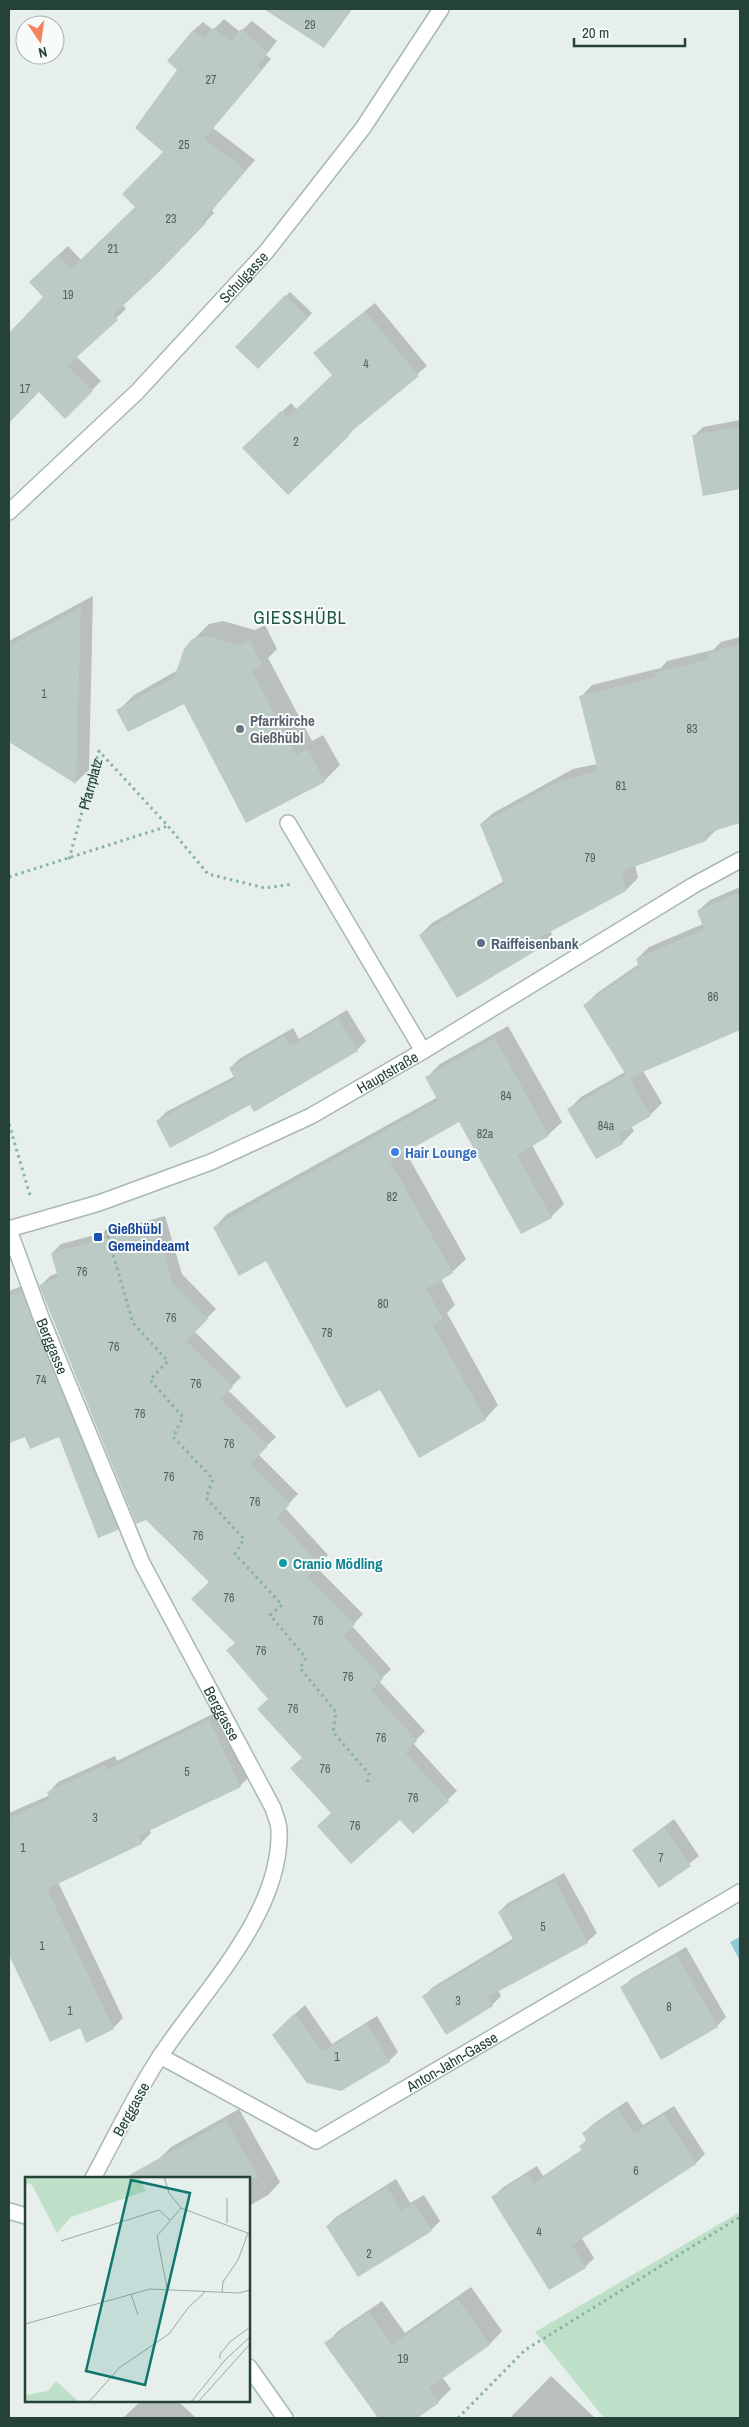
<svg xmlns="http://www.w3.org/2000/svg" width="749" height="2427" font-family="'Archivo Narrow',sans-serif">
	<style>
		.green { fill: #bfe0c8 }
		.water { fill: #8ec9d4 }
		.shadow { fill: #0003 }
		.building { fill: #bbcac4 }
		.lines { fill: none; stroke-linecap: round; stroke-linejoin: round }
		.service-casing { stroke: #a8b8b2; stroke-width: 18 }
		.minor-casing { stroke: #a8b8b2; stroke-width: 18 }
		.tertiary-casing { stroke: #a8b8b2; stroke-width: 18 }
		.secondary-casing { stroke: #a4bbb3; stroke-width: 18 }
		.path { stroke: #86b3a5; stroke-width: 3; stroke-dasharray: 2.5 4; stroke-linecap: butt }
		.service { stroke: #fff; stroke-width: 15 }
		.minor { stroke: #fff; stroke-width: 15 }
		.tertiary { stroke: #fff; stroke-width: 15 }
		.secondary { stroke: #fff; stroke-width: 15 }
		.worship-dot { fill: #6b7280; stroke: #f7fbf9; stroke-width: 2 }
		.service-dot { fill: #5c6f8a; stroke: #f7fbf9; stroke-width: 2 }
		.shop-dot { fill: #3f7fe0; stroke: #f7fbf9; stroke-width: 2 }
		.transit-dot { fill: #1a4fb4; stroke: #f7fbf9; stroke-width: 2 }
		.culture-dot { fill: #0f9aa8; stroke: #f7fbf9; stroke-width: 2 }
		.labels { text-anchor: middle; dominant-baseline: central; stroke-width: 4; stroke-linejoin: round; paint-order: stroke }
		.number-label { font-size: 12px; fill: #4a645c }
		.street-label { font-size: 15px; fill: #24423a; stroke: #f7fbf9 }
		.worship-label { font-size: 15px; font-weight: bold; fill: #5b616d; stroke: #f7fbf9; text-anchor: start }
		.service-label { font-size: 15px; font-weight: bold; fill: #4e5e75; stroke: #f7fbf9; text-anchor: start }
		.shop-label { font-size: 15px; font-weight: bold; fill: #366cbe; stroke: #f7fbf9; text-anchor: start }
		.transit-label { font-size: 15px; font-weight: bold; fill: #164399; stroke: #f7fbf9; text-anchor: start }
		.culture-label { font-size: 15px; font-weight: bold; fill: #0d838f; stroke: #f7fbf9; text-anchor: start }
		.quarter-label { font-size: 18px; letter-spacing: 1px; fill: #1f5548; stroke: #f7fbf9 }
		.inset-road { fill: none; stroke: #98aaa4; stroke-width: 1 }
		.view { fill: #0f766e; fill-opacity: 0.15; stroke: #0f766e; stroke-width: 2.5 }
		.inset-edge { fill: none; stroke: #24423a; stroke-width: 2.5 }
	</style>
	<rect width="100%" height="100%" fill="#e6efeb"/>
	<path class="green" d="M740,2212v206h-136l-69,-86z"/>
	<path class="water" d="M740,1937v24l-10,-19z"/>
	<path class="shadow" d="M288,9h64l-20,28 -9,9 -42,-27z
		M224,19l16,13 12,-11 25,20 -11,14 5,4 -58,69 42,32 -43,50 2,3 -46,48 -46,43 4,5 -50,47 25,25 -36,36 -26,-26 -23,23 -7,-6v-73l36,-38 -5,-25 28,-26 14,15 55,-54 28,-55 14,-82 14,-39 10,-9 10,8z
		M290,292l22,21 -54,55 -22,-21z
		M375,303l52,63 -71,60 -8,10 -104,12 47,-45 6,7 36,-35 -9,-31z
		M740,420v67l-36,7 -10,-58 9,-9z
		M93,596l-4,174 -13,12 -67,-41v-100z
		M223,621l32,9 10,-5 12,24 -9,9 44,83 11,-6 17,30 -16,16 -139,-78 -67,8 16,-16 44,-25 15,-30 16,-16z
		M740,637v185l-23,7 -11,11 -71,25 3,13 -12,12 -76,41 2,3 -11,12 -121,-11 12,-12 72,-42 -23,-57 12,-11 80,-44 24,-5 -16,-67 11,-12 69,-17 6,-7 46,-11 8,-8z
		M740,887v142l-97,42 19,32 -12,12 -19,11 3,5 -12,12 -53,-34 12,-12 44,-25 -40,-67 12,-12 42,-29 -2,-5 12,-12 54,-23 -5,-13 12,-11z
		M347,1010l19,31 -9,9 -107,53 -93,18 9,-9 69,-36 -5,-8 9,-9 54,-31 6,11z
		M508,1026l54,96 -14,13 -16,10 32,59 -13,13 -92,-97 -54,31 61,108 -14,13 -11,7 14,26 -8,8 51,92 -13,14 -66,37 -38,-68 -115,-129 -52,-31 13,-14 211,-117 -11,-20 13,-13z
		M165,1216l17,58 34,35 -22,22 47,46 -13,13 48,47 -18,17 40,40 -13,14 43,47 -12,12 47,47 -11,12 39,43 -12,12 46,50 -12,12 44,48 -44,41 -13,-14 -67,-5 -64,-114 -41,-49 8,-8 -26,-60 -169,-297 9,-9 8,-3 -6,-20 9,-9z
		M32,1282l96,237 -10,10 -19,7 -39,-100 -34,-1 -17,7v-151z
		M219,1711l31,65 -10,10 -91,43 2,4 -10,10 -83,39 65,136 -10,10 -33,-1 -29,13 -42,-88v-139l41,-18 -1,-3 9,-10 57,-26 2,5z
		M674,1819l25,37 -40,31 -26,-37z
		M564,1873l33,60 -10,9 -89,48 3,6 -9,9 -68,-9 9,-9 81,-49 -15,-26 9,-9z
		M686,1947l40,70 -9,9 -95,-38 9,-9z
		M305,2005l27,39 45,-28 21,36 -9,9 -49,28 -58,-63z
		M627,2101l16,24 31,-19 31,48 -9,9 -115,74 13,21 -9,9 -92,-70 9,-9 35,-22 6,10 40,-27 -2,-3 6,-7 -3,-6 9,-9z
		M239,2109l41,73 -12,13 -19,11v-28h-81l-10,-18 13,-13z
		M396,2179l14,24 14,-8 16,26 -9,9 -104,-4 9,-9z
		M471,2287l31,44 -12,13 -48,33 9,12 -13,13 -23,16h-36l-53,-74 12,-13 44,-30 23,32z
		M551,2376l44,42h-85z
		M141,2401h37l18,17h-73z"/>
	<path class="building" d="M264,9h86l-26,39z
		M213,28l18,14 10,-13 27,23 -11,13 5,5 -58,69 42,31 -43,51 3,2 -48,50 -45,42 5,5 -51,46 26,25 -28,28 -26,-27 -30,31v-90l34,-36 -14,-15 29,-27 13,14 64,-62 -13,-13 41,-42 -28,-24 42,-58 -10,-9 26,-31 11,9z
		M285,295l23,23 -50,51 -23,-22z
		M365,311l54,65 -72,59 2,1 -61,59 -46,-47 39,-37 6,7 45,-43 -19,-22z
		M740,427v62l-37,7 -11,-61z
		M81,607l-5,177 -67,-42v-96z
		M206,636l33,9 10,-5 14,25 -11,6 44,84 12,-6 17,33 -79,41 -62,-119 -56,28 -12,-22 58,-32 10,-29 8,-10z
		M740,644v179l-36,11 2,7 -84,30 4,20 -89,48 5,8 -85,51 -38,-63 85,-51 -24,-60 80,-43 38,-10 -19,-75 77,-19 -2,-4 56,-14 -2,-6z
		M740,892v138l-111,48 22,38 -33,19 5,9 -27,15 -29,-50 59,-34 -43,-70 56,-38 -3,-8 68,-30 -7,-18z
		M338,1018l20,33 -104,61 -4,-7 -80,43 -14,-27 79,-42 -6,-11 55,-32 6,11z
		M495,1038l54,98 -32,19 35,63 -31,16 -62,-112 -69,39 63,112 -27,16 17,30 -10,6 53,95 -67,38 -39,-68 -34,18 -80,-147 -27,15 -26,-49 225,-126 -13,-24z
		M156,1224l17,60 35,35 -22,22 47,46 -13,12 48,47 -18,18 40,40 -13,14 43,47 -13,12 48,47 -11,12 39,43 -12,11 46,51 -12,11 44,49 -36,33 -13,-14 -49,44 -34,-38 14,-13 -41,-45 12,-10 -45,-49 11,-10 -42,-49 9,-7 -44,-44 18,-17 -63,-62 -10,4 -97,-239 19,-7 -7,-25z
		M22,1292l96,238 -20,8 -39,-101 -29,12 -5,-12 -16,6v-147z
		M209,1720l32,67 -103,49 4,8 -95,45 67,140 -28,14 -6,-15 -30,14 -41,-87v-137l41,-19 -3,-7 58,-27 2,5z
		M664,1827l27,39 -32,22 -27,-38z
		M555,1881l33,62 -100,54 5,9 -47,29 -24,-39 92,-55 -16,-29z
		M677,1955l41,72 -57,33 -41,-73z
		M295,2013l27,39 45,-28 23,38 -49,29 -34,-8 -35,-48z
		M618,2109l16,25 30,-20 32,50 -124,81 14,23 -37,22 -58,-93 37,-23 6,10 48,-34 -3,-4 8,-5 -5,-8z
		M226,2121l33,57h-135z
		M387,2187l14,24 13,-8 18,28 -74,46 -32,-51z
		M458,2299l32,46 -61,43 10,15 -22,15h-39l-54,-75 45,-31 23,33z"/>
	<g class="lines">
		<defs>
			<path id="service" d="M288,823l135,228"/>
			<g id="minor">
				<path id="s2" d="M9,512l128,-120 129,-140 97,-124 78,-119"/>
				<path id="s3" d="M9,1230l33,90 100,243 131,245c2,7 6,15 6,22 3,83 -75,160 -118,225 -26,39 -46,83 -68,123"/>
				<path id="s4" d="M160,2056l156,85 424,-249"/>
			</g>
			<g id="tertiary">
				<path id="s5" d="M9,1229l90,-26 112,-41 100,-46 112,-65 271,-166 46,-25"/>
			</g>
			<path id="secondary" d="M9,2211l17,5
				M249,2367l36,51"/>
		</defs>
		<use href="#service" class="service-casing"/>
		<use href="#minor" class="minor-casing"/>
		<use href="#tertiary" class="tertiary-casing"/>
		<use href="#secondary" class="secondary-casing"/>
		<g class="path">
			<path id="s1" d="M69,859l30,-108 69,75 40,48 57,14 28,-4"/>
			<path d="M9,877l159,-51"/>
			<path d="M9,1124l21,71"/>
			<path d="M106,1230l27,93 35,38 -18,19 33,37 -10,20 40,42 -7,19 38,41 -9,15 47,51 -12,10 36,43 -6,10 36,44 -3,20 36,42 -2,12"/>
			<path d="M458,2418l67,-68 215,-133"/>
		</g>
		<use href="#service" class="service"/>
		<use href="#minor" class="minor"/>
		<use href="#tertiary" class="tertiary"/>
		<use href="#secondary" class="secondary"/>
	</g>
	<circle class="worship-dot" cx="240" cy="729" r="5"/>
	<circle class="service-dot" cx="481" cy="943" r="5"/>
	<circle class="shop-dot" cx="395" cy="1152" r="5"/>
	<rect class="transit-dot" x="93" y="1232" width="10" height="10" rx="2.5"/>
	<circle class="culture-dot" cx="283" cy="1563" r="5"/>
	<g class="labels">
		<g class="number-label">
			<text x="310" y="25">29</text>
			<text x="211" y="80">27</text>
			<text x="184" y="145">25</text>
			<text x="171" y="219">23</text>
			<text x="113" y="249">21</text>
			<text x="68" y="295">19</text>
			<text x="366" y="364">4</text>
			<text x="25" y="389">17</text>
			<text x="296" y="442">2</text>
			<text x="44" y="694">1</text>
			<text x="692" y="729">83</text>
			<text x="621" y="786">81</text>
			<text x="590" y="858">79</text>
			<text x="713" y="997">86</text>
			<text x="506" y="1096">84</text>
			<text x="606" y="1126">84a</text>
			<text x="485" y="1134">82a</text>
			<text x="392" y="1197">82</text>
			<text x="82" y="1272">76</text>
			<text x="383" y="1304">80</text>
			<text x="171" y="1318">76</text>
			<text x="327" y="1333">78</text>
			<text x="114" y="1347">76</text>
			<text x="41" y="1380">74</text>
			<text x="196" y="1384">76</text>
			<text x="140" y="1414">76</text>
			<text x="229" y="1444">76</text>
			<text x="169" y="1477">76</text>
			<text x="255" y="1502">76</text>
			<text x="198" y="1536">76</text>
			<text x="229" y="1598">76</text>
			<text x="318" y="1621">76</text>
			<text x="261" y="1651">76</text>
			<text x="348" y="1677">76</text>
			<text x="293" y="1709">76</text>
			<text x="381" y="1738">76</text>
			<text x="325" y="1769">76</text>
			<text x="187" y="1772">5</text>
			<text x="413" y="1798">76</text>
			<text x="95" y="1818">3</text>
			<text x="355" y="1826">76</text>
			<text x="23" y="1848">1</text>
			<text x="661" y="1858">7</text>
			<text x="543" y="1927">5</text>
			<text x="42" y="1946">1</text>
			<text x="458" y="2001">3</text>
			<text x="669" y="2007">8</text>
			<text x="70" y="2011">1</text>
			<text x="337" y="2057">1</text>
			<text x="636" y="2171">6</text>
			<text x="539" y="2232">4</text>
			<text x="369" y="2254">2</text>
			<text x="403" y="2359">19</text>
		</g>
		<g class="street-label">
			<text stroke="none"><textPath href="#s2" startOffset="332">Schulgasse</textPath></text>
			<text stroke="none"><textPath href="#s1" startOffset="78">Pfarrplatz</textPath></text>
			<text stroke="none"><textPath href="#s5" startOffset="411">Hauptstraße</textPath></text>
			<text stroke="none"><textPath href="#s3" startOffset="124">Berggasse</textPath></text>
			<text stroke="none"><textPath href="#s3" startOffset="529">Berggasse</textPath></text>
			<text stroke="none"><textPath href="#s4" startOffset="335">Anton-Jahn-Gasse</textPath></text>
			<text transform="translate(131 2109) rotate(-61)">Berggasse</text>
		</g>
		<g class="worship-label">
			<text x="250" y="720">Pfarrkirche<tspan x="250" dy="17">Gießhübl</tspan></text>
		</g>
		<g class="service-label">
			<text x="491" y="943">Raiffeisenbank</text>
		</g>
		<g class="shop-label">
			<text x="405" y="1152">Hair Lounge</text>
		</g>
		<g class="transit-label">
			<text x="108" y="1228">Gießhübl<tspan x="108" dy="17">Gemeindeamt</tspan></text>
		</g>
		<g class="culture-label">
			<text x="293" y="1563">Cranio Mödling</text>
		</g>
		<g class="quarter-label">
			<text x="300" y="617">GIESSHÜBL</text>
		</g>
	</g>
	<g transform="translate(25 2177)">
		<rect width="225" height="225" fill="#e6efeb"/>
		<path d="M0,0h114l7,14 -75,26 -14,16 -25,-48 -5,-2 -2,8zM31,204l23,21h-54v-7l23,-4z" fill="#bfe0c8"/>
		<path class="inset-road" d="M139,0l5,16 12,15 69,26M202,46v-25M36,64l98,-31 11,10M142,111l-10,-52 24,-28M197,115l1,-10 15,-22 10,-27M106,117l7,21M0,147l125,-35 89,4 11,-3M195,182v-5l10,-12 20,-15M64,225l30,-34 50,-34 19,-26 18,-17M166,225l34,-42 25,-23M173,225l52,-58"/>
		<path class="view" d="M106,3l59,13 -45,192 -59,-14z"/>
		<rect width="225" height="225" class="inset-edge"/>
	</g>
	<rect width="749" height="2427" fill="none" stroke="#24423a" stroke-width="20"/>
	<g transform="translate(40 40) rotate(167)"><circle r="24" fill="#f7fbf9" stroke="#a3b1ad"/>
	<path d="M0-4L9 19L0 12L-9 19Z" fill="#f4845f"/>
	<text y="-8" font-size="14" font-weight="bold" text-anchor="middle" fill="#24423a">N</text>
	</g>
	<path d="M574 38v8h111v-8" fill="none" stroke="#24423a" stroke-width="2.5"/>
	<text x="582" y="38" font-size="15" fill="#24423a" stroke="#f7fbf9" stroke-width="4" paint-order="stroke">20 m</text>
</svg>
